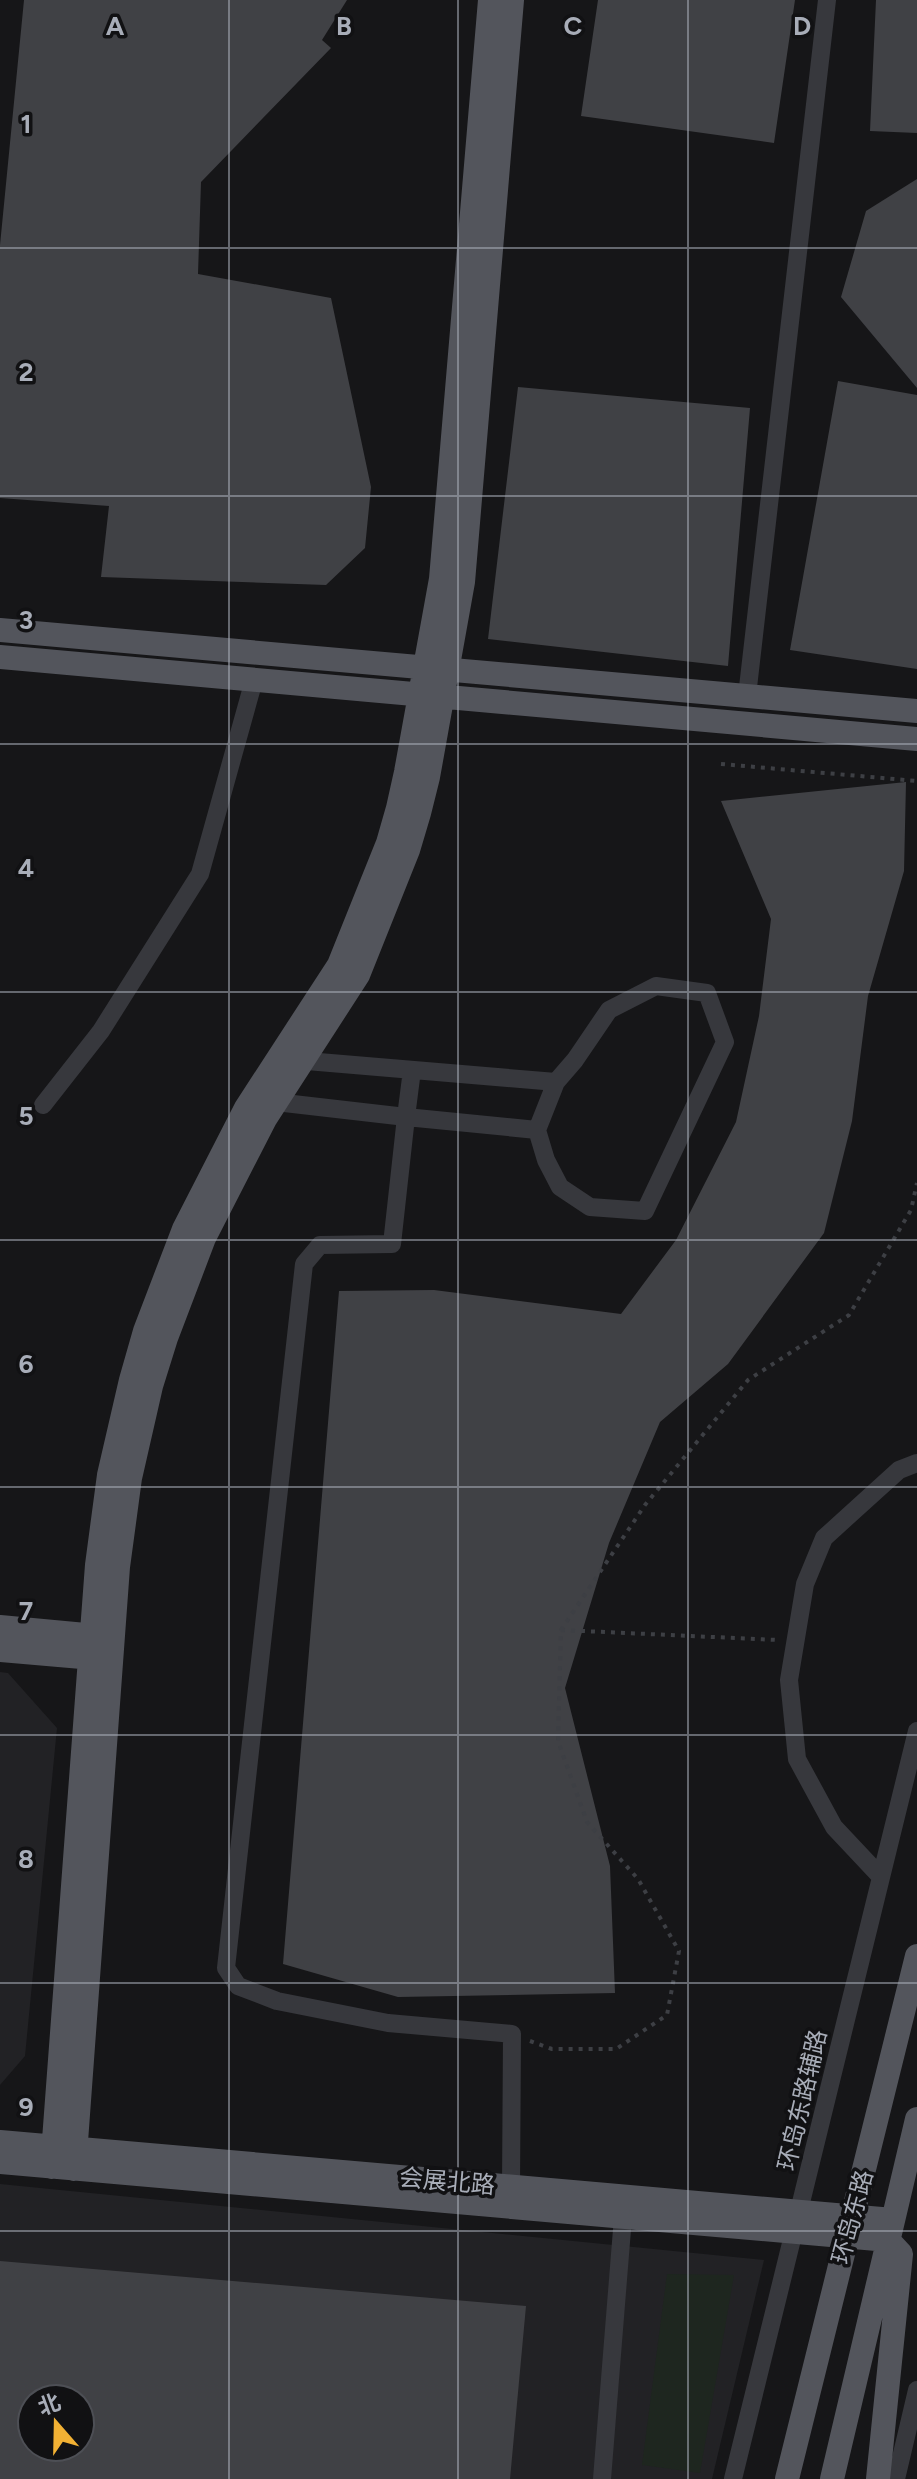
<svg xmlns="http://www.w3.org/2000/svg" width="917" height="2479" font-family="Figtree,'Noto Sans SC',sans-serif">
	<style>
		.built { fill: #222225; fill-rule: evenodd }
		.green { fill: #1e261f }
		.building { fill: #404145; fill-rule: evenodd }
		.lines { fill: none; stroke-linecap: round; stroke-linejoin: round }
		.path { stroke: #3d3f44; stroke-width: 4; stroke-dasharray: 4 6; stroke-linecap: butt }
		.minor { stroke: #37383d; stroke-width: 18 }
		.major { stroke: #53555c; stroke-width: 24 }
		.grid { fill: none; stroke: #a8adb8; stroke-width: 2; stroke-opacity: 0.55 }
		.labels { text-anchor: middle; dominant-baseline: central; stroke-width: 7; stroke-linejoin: round; paint-order: stroke }
		.street-label { font-size: 24px; fill: #a8adb8; stroke: #111113 }
		.grid-label { font-size: 26px; text-anchor: middle; font-weight: bold; fill: #a8adb8; stroke: #111113; stroke-width: 7; stroke-linejoin: round; paint-order: stroke }
	</style>
	<rect width="100%" height="100%" fill="#161618"/>
	<path class="built" d="M0,1672l8,1 49,55 -32,328 -25,29z
		M0,2184l764,76 -52,219h-712zM32,2399h48v48h-48z"/>
	<path class="green" d="M667,2274l67,1 -34,198 -58,-8z"/>
	<path class="building" d="M24,0h323l-25,40 9,8 -130,134 -3,92 133,24 40,189 -6,61 -39,37 -225,-8 8,-71 -109,-8v-253z
		M598,0h197l-21,143 -193,-27z
		M876,0h41v133l-47,-2z
		M917,179v209l-76,-91 25,-86z
		M838,381l79,14v274l-127,-19z
		M518,387l232,21 -22,258 -240,-27z
		M906,782l-2,89 -36,125 -16,125 -28,112 -96,131 -68,58 -51,121 -44,145 45,178 5,127 -217,4 -115,-33 56,-673 95,-1 187,24 55,-74 60,-118 23,-106 12,-97 -50,-118z
		M0,2261l526,45 -16,173h-510zM32,2399h48v48h-48z"/>
	<g class="lines">
		<path class="path" d="M721,764l196,17
			M561,1630l217,10
			M530,2041l22,8h64l51,-34 12,-64 -41,-72 -51,-57 -29,-81 3,-111 84,-125 103,-125 101,-65 62,-105 6,-27"/>
		<path class="minor" d="M747,696l80,-696
			M295,1060l261,22
			M267,1101l139,16 6,-47
			M43,1105l58,-74 99,-157 54,-194
			M881,1877l-47,-50 -37,-68 -8,-79 16,-96 19,-46 75,-68 18,-7
			M511,2187l1,-153 -124,-11 -111,-22 -39,-15 -12,-18 78,-704 16,-19 72,-1 14,-127 131,13 9,30 14,27 30,20 55,4 80,-169 -18,-49 -51,-7 -47,24 -34,50 -19,22 -19,48
			M602,2479l21,-262
			M733,2479c63,-249 122,-499 184,-748
			M896,2479l21,-89"/>
		<path class="major" d="M0,630l917,81
			M0,657l917,82
			M0,1627l107,10
			M0,1650l105,9
			M0,2142l893,78
			M0,2162l888,78 13,14 -23,225
			M52,2167l45,-602 12,-90 22,-95 14,-49 39,-102 62,-121 93,-143 49,-122 10,-35 8,-36 35,-193 49,-579
			M74,2169l44,-602 12,-89 21,-92 15,-48 38,-100 61,-119 93,-144 50,-125 11,-37 9,-36 35,-195 49,-582
			M787,2479l130,-523
			M832,2479l85,-360"/>
	</g>
	<path class="grid" d="M229,0v2479M458,0v2479M688,0v2479M0,248h917M0,496h917M0,744h917M0,992h917M0,1240h917M0,1487h917M0,1735h917M0,1983h917M0,2231h917"/>
	<g class="labels">
		<g class="street-label">
			<text transform="translate(802 2100) rotate(-77)">环岛东路辅路</text>
			<text transform="translate(447 2181) rotate(5)">会展北路</text>
			<text transform="translate(852 2217) rotate(-75)">环岛东路</text>
		</g>
	</g>
	<g class="grid-label">
		<text x="115" y="35">A</text>
		<text x="344" y="35">B</text>
		<text x="573" y="35">C</text>
		<text x="802" y="35">D</text>
		<text x="26" y="133">1</text>
		<text x="26" y="381">2</text>
		<text x="26" y="629">3</text>
		<text x="26" y="877">4</text>
		<text x="26" y="1125">5</text>
		<text x="26" y="1373">6</text>
		<text x="26" y="1620">7</text>
		<text x="26" y="1868">8</text>
		<text x="26" y="2116">9</text>
	</g>
	<g transform="translate(56 2423) rotate(340)"><circle r="38" fill="#111113" stroke="#4d4f55" stroke-width="2"/>
	<path d="M0-6L14 30L0 20L-14 30Z" fill="#f2b134"/>
	<text y="-12" font-size="22" font-weight="bold" text-anchor="middle" fill="#a8adb8">北</text>
	</g>
</svg>
